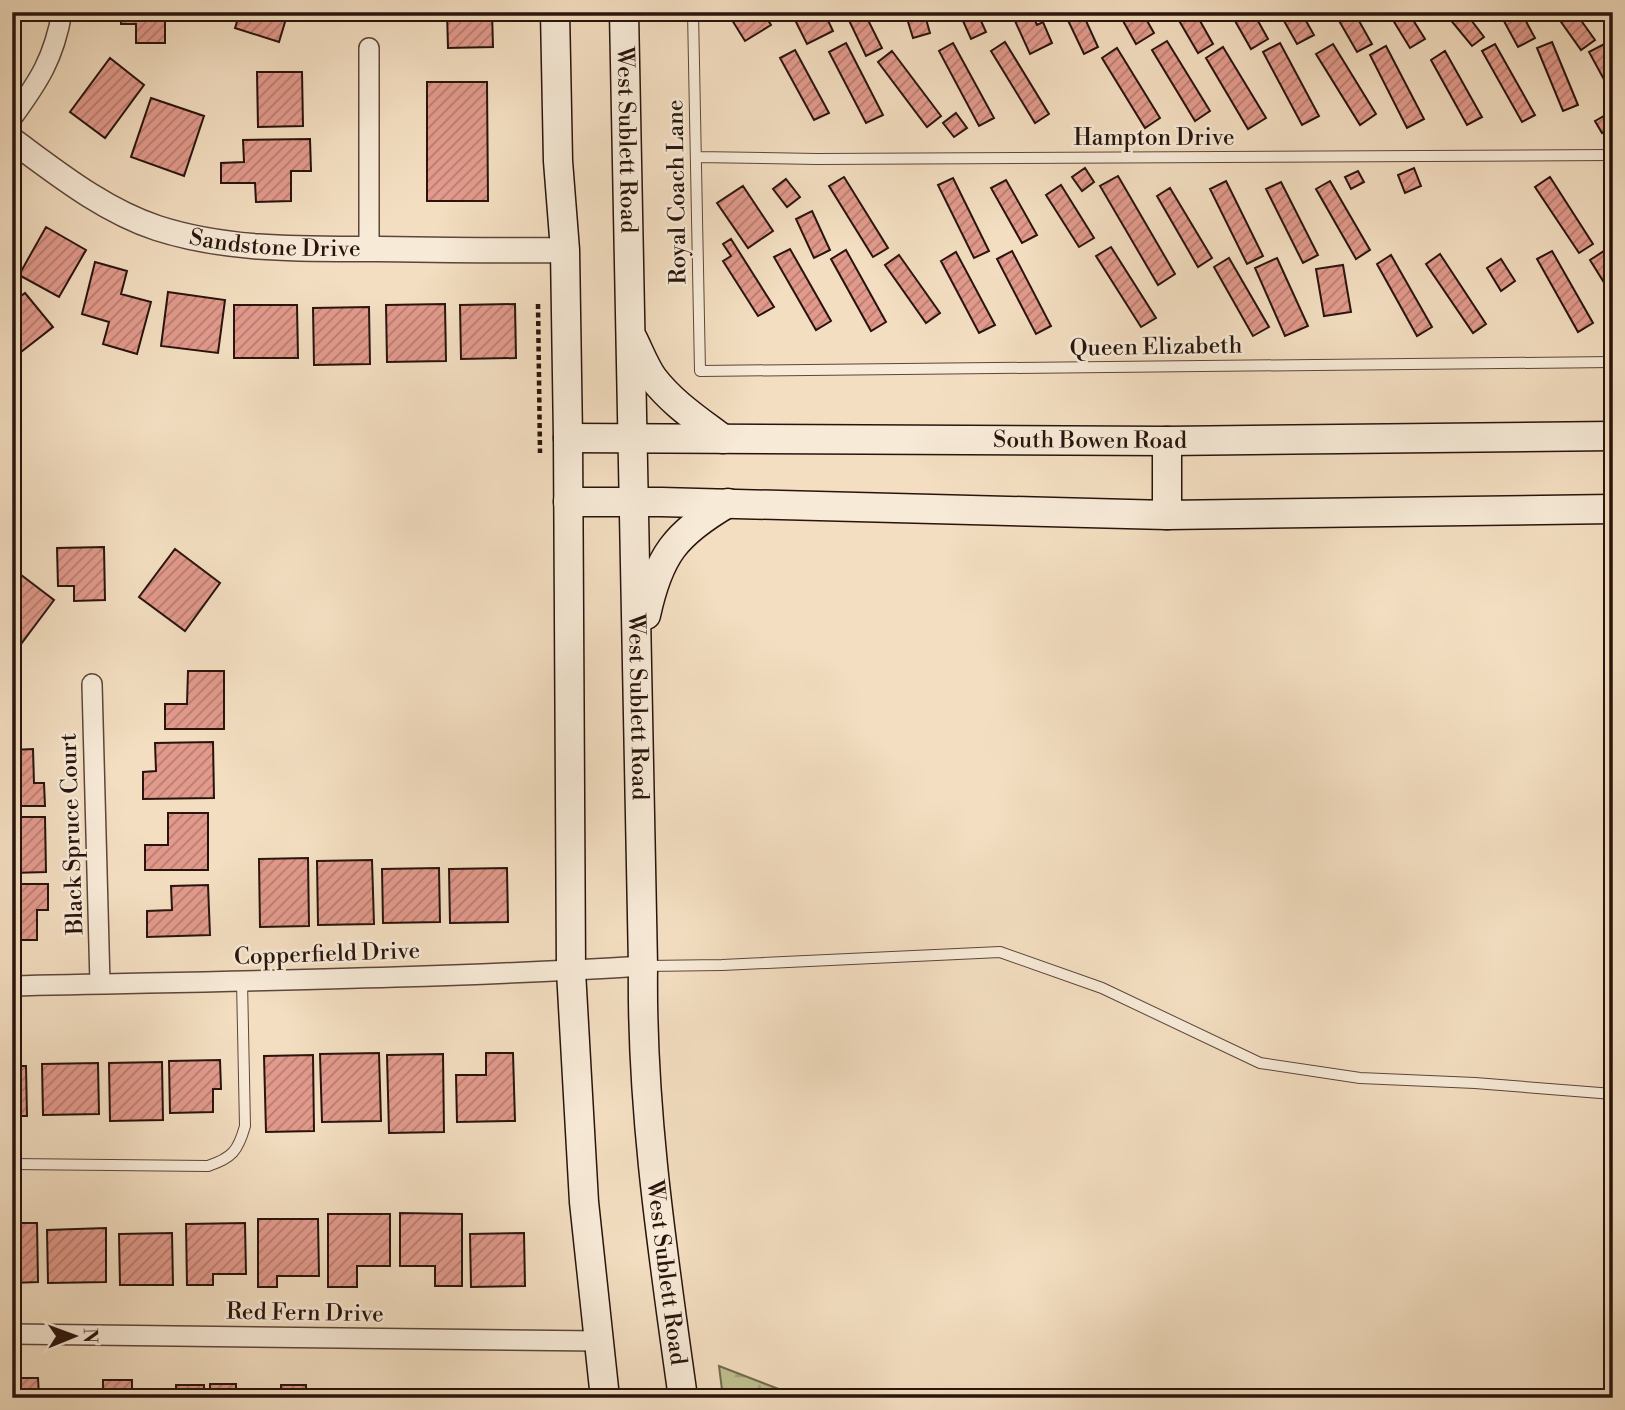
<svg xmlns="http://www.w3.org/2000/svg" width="1625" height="1410" font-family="'Libre Bodoni',serif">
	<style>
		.forest { fill: url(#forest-firs); stroke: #746a4e; stroke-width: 2 }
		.building { fill: url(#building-hatch); stroke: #29140d; stroke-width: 2 }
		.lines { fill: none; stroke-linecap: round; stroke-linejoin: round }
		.service-casing { stroke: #5c463a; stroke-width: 12 }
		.minor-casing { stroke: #5c463a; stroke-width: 22 }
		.tertiary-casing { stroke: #5c463a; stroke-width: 27 }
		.secondary-casing { stroke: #29140d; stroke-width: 31 }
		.path { stroke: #29140d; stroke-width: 4.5; stroke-dasharray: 5 3.5; stroke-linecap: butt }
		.service { stroke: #f7ead7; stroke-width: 10 }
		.minor { stroke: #f7ead7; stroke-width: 19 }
		.tertiary { stroke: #f7ead7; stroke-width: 24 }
		.secondary { stroke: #f7ead7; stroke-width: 28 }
		.labels { text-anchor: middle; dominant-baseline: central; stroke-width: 5; stroke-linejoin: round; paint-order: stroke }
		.street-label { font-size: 23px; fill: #29140d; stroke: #f7ead7 }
	</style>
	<defs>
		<pattern id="forest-firs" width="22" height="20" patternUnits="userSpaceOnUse" patternTransform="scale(1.75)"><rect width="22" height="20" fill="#bfc090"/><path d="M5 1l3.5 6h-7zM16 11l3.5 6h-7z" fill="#a4a47b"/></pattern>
		<pattern id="building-hatch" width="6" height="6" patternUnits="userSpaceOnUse" patternTransform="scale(1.75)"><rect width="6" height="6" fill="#e29a8c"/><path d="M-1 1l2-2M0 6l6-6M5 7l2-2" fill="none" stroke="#b77c71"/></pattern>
	</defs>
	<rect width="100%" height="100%" fill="#f3dec1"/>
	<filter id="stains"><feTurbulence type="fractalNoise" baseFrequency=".00286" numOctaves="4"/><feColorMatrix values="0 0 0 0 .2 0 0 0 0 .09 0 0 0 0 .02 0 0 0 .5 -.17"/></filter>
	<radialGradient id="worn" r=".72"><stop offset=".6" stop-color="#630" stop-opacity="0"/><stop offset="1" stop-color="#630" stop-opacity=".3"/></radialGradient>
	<path class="forest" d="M719,1366l83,32h-79z"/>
	<path class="building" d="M121,12h44v31h-29v-19h-15z
		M240,12h48l-9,30 -44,-14z
		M447,12h45l1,35 -45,1z
		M727,12h36l8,13 -26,16z
		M791,12h33l9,19 -26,13z
		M845,12h19l18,36 -16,8z
		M905,12h19l6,21 -17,5z
		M959,12h18l9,20 -15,7z
		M1011,12h20l6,13 6,-3 9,21 -22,11z
		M1064,12h18l16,35 -14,7z
		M1118,12h24l12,21 -18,11z
		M1174,12h21l18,32 -15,9z
		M1230,12h23l15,27 -17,10z
		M1279,12h22l13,23 -17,9z
		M1334,12h20l18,32 -15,8z
		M1388,12h20l17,27 -15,9z
		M1444,12h21l19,25 -12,9z
		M1499,12h22l14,26 -17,9z
		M1554,12h21l20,28 -14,10z
		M1167,41l43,70 -15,10 -43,-71z
		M1005,42l44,72 -14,9 -44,-72z
		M1552,42l26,63 -15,6 -26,-63z
		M846,43l37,72 -17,8 -37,-71z
		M953,43l41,75 -15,8 -40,-75z
		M1280,43l39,73 -17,9 -39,-73z
		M1606,43l7,14v39l-24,-44z
		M1333,44l43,70 -16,11 -44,-71z
		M1495,44l40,71 -13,7 -40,-71z
		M1386,46l38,73 -17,9 -37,-73z
		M1223,47l43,71 -18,11 -42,-71z
		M1117,48l43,70 -15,10 -43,-70z
		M795,50l34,63 -15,7 -34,-62z
		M892,51l49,65 -14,11 -49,-65z
		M1445,51l37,66 -15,8 -36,-65z
		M110,58l34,27 -39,53 -35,-26z
		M257,72h45l1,54 -45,1z
		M427,82h60l1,119h-61z
		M151,98l53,18 -20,60 -53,-19z
		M956,113l11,15 -13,9 -11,-14z
		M1609,113l4,6v7l-11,7 -7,-12z
		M310,139l1,32h-20v30l-35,1 -1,-19h-34v-20l23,-1 -1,-22z
		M1085,168l9,14 -12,9 -10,-14z
		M1414,168l7,18 -16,7 -7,-18z
		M1358,171l6,11 -13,7 -6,-12z
		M1118,176l57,98 -17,11 -58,-99z
		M844,177l44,71 -15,9 -44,-71z
		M1550,177l43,67 -14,9 -44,-66z
		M953,178l36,73 -15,7 -36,-73z
		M786,179l14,18 -13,10 -14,-18z
		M1006,180l31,55 -15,8 -31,-55z
		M1226,181l37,75 -16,8 -37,-75z
		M1330,181l40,69 -14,9 -40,-70z
		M1281,182l37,73 -15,8 -37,-74z
		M1061,185l33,53 -15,9 -33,-52z
		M743,186l30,45 -25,17 -31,-45z
		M1170,188l42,70 -14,9 -41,-71z
		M812,211l18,39 -16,8 -18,-39z
		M46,227l40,23 -27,47 -40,-22z
		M731,239l43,68 -16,9 -35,-55 8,-5 -8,-12z
		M1111,247l45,71 -15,9 -45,-71z
		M790,249l41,72 -15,9 -42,-73z
		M846,250l40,72 -15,9 -40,-72z
		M1012,251l39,75 -15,8 -39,-75z
		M1552,251l41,72 -15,9 -41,-73z
		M1604,251l9,14v32l-23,-37z
		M956,252l39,73 -16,8 -38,-72z
		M1440,254l46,70 -13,9 -47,-69z
		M899,255l41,58 -14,10 -41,-58z
		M1391,255l41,72 -15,9 -40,-72z
		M1229,258l40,69 -16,9 -39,-69z
		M1277,258l31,68 -23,10 -30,-68z
		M1501,259l14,22 -14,10 -14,-23z
		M95,262l32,9 -6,23 30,8 -14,52 -34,-10 6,-22 -27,-8z
		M1343,265l8,47 -27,4 -8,-47z
		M168,292l57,8 -7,53 -57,-7z
		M25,293l28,34 -41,32v-56z
		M445,304l1,57 -59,1 -1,-57z
		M515,304l1,54 -55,1 -1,-54z
		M234,305h63l1,53h-64z
		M369,307l1,57 -56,1 -1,-57z
		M104,547l1,53 -31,1v-15h-16l-1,-38z
		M175,549l45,34 -35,48 -46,-34z
		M12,568l42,32 -33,44 -9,-7z
		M12,671h3l1,67h-4z
		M188,671h36v58h-59v-25h22z
		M213,742l1,56 -71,1v-27l13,-1 -1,-28z
		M33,749l1,34h10l1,23h-33v-56z
		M168,813h40v57h-63v-25h23z
		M12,817h33l1,55 -34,1z
		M308,858l1,68 -49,1 -1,-68z
		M372,860l2,64 -56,1 -1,-64z
		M439,868l1,54 -57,1 -1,-54z
		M507,868l1,54 -58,1 -1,-54z
		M12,884h36v26h-11v30h-25z
		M208,885l2,50 -63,2v-26l25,-1 -1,-24z
		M379,1053l2,68 -59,1 -2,-68z
		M486,1053h27l2,68 -58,1 -1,-47h30z
		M443,1054l1,78 -55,1 -2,-78z
		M313,1055l1,76 -48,1 -2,-76z
		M220,1060l1,29h-8v23l-43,1 -1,-52z
		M162,1062l1,58 -53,1 -1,-58z
		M98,1063l1,51 -56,1 -1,-51z
		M12,1066h14l1,50h-15z
		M400,1213l62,1v72h-27v-20h-35z
		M328,1214h62v52h-33v21h-29z
		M258,1219h60l1,57h-42v11h-19z
		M12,1223h25l1,59 -26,1z
		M245,1223l1,51h-33v11h-26l-1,-61z
		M106,1228v54l-58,1 -1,-53z
		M172,1233l1,52h-53l-1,-51z
		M524,1233l1,53 -54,1 -1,-53z
		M12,1378h26l1,18 17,2h-44z
		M103,1380h29v18h-63h34z
		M210,1384h26v14h-26z
		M176,1385h28v13h-28z
		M281,1385h25v13h-25z
		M458,1393h28v5h-27z"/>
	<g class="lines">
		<defs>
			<path id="service" d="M693,12l7,359 913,-9
				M696,157l121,2 796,-4
				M645,966l77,-1 278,-13 102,36 158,75 100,15 115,5 138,11
				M12,1164l196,2c24,-8 30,-15 37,-40l-3,-145"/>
			<path id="minor" d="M12,118c27,-37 42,-60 50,-106
				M369,249v-201
				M92,684l8,300
				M12,986c210,-5 421,-7 631,-20
				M12,1334l586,7"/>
			<g id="tertiary">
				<path id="s1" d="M12,140c45,33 91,70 145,88 71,23 148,21 221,21 62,1 125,2 187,1"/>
			</g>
			<g id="secondary">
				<path d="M555,12l3,149 7,89 3,188 3,533 13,231 21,196"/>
				<path id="s2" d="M624,12l19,954c-2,145 20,288 40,432"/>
				<path d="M633,339c6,12 12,28 20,39 19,25 45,42 70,61"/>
				<path id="s3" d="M568,438l599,3 446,-5"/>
				<path d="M568,502h93l506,13 446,-6"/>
				<path d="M1167,515v-74"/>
				<path d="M646,615c13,-60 29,-81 82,-112"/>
			</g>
		</defs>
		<use href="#service" class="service-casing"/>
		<use href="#minor" class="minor-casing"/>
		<use href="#tertiary" class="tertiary-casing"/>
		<use href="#secondary" class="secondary-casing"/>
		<path class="path" d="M538,304l2,149"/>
		<use href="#service" class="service"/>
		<use href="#minor" class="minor"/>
		<use href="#tertiary" class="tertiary"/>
		<use href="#secondary" class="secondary"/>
	</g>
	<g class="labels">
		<g class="street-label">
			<text x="1154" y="138">Hampton Drive</text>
			<text stroke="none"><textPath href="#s2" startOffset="128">West Sublett Road</textPath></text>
			<text transform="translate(677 192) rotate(-91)">Royal Coach Lane</text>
			<text stroke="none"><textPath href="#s1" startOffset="290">Sandstone Drive</textPath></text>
			<text transform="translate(1156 347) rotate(-1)">Queen Elizabeth</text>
			<text stroke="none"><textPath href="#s3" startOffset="522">South Bowen Road</textPath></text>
			<text stroke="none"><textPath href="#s2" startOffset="695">West Sublett Road</textPath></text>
			<text transform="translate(72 834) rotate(-92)">Black Spruce Court</text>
			<text transform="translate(327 954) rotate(-2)">Copperfield Drive</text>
			<text stroke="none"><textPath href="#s2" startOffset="1262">West Sublett Road</textPath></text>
			<text transform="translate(305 1313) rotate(1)">Red Fern Drive</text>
		</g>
	</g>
	<rect width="1625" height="1410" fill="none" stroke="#f3dec1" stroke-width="42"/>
	<rect x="14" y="14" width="1597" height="1382" fill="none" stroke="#29140d" stroke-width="3.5"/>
	<rect x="21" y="21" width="1583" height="1368" fill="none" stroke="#29140d" stroke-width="2"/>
	<g transform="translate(74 1336) rotate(89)" stroke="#f7ead7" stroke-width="5" paint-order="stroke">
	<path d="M0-5L12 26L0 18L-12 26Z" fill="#29140d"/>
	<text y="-10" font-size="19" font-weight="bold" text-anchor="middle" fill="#29140d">N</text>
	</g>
	<rect width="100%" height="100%" filter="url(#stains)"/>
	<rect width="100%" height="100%" fill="url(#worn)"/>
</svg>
